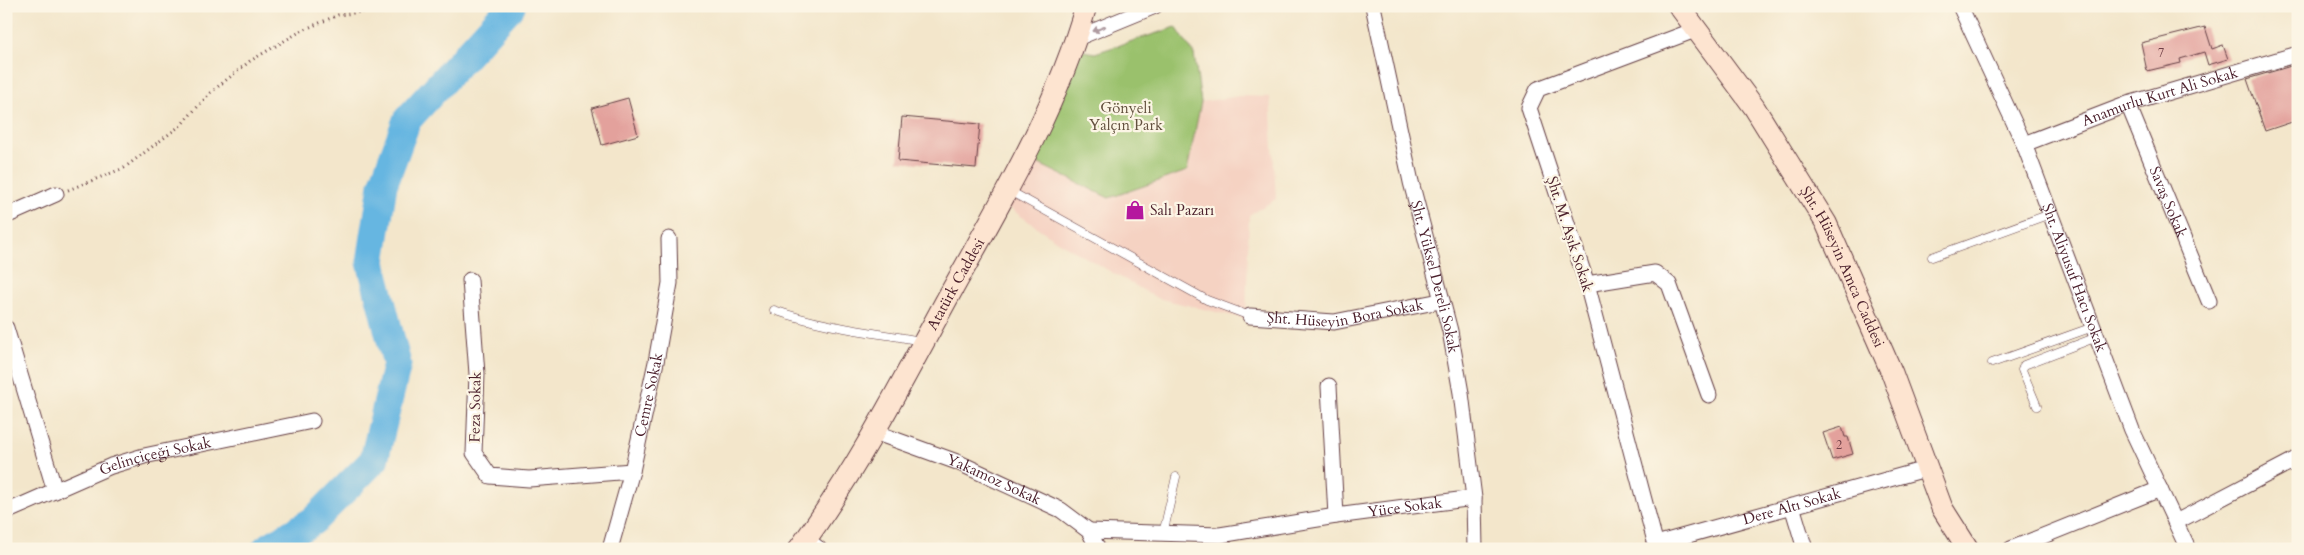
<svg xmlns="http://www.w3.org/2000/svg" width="2304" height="555" font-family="Cardo,serif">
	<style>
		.built { fill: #f5d2c2 }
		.green { fill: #9ac16c; stroke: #72704c }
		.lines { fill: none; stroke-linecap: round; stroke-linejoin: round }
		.river { stroke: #66b6e1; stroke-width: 29 }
		.building { fill: #e3a19c }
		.lane-casing { stroke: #633d43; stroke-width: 9 }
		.street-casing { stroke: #633d43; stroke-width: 17 }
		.secondary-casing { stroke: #633d43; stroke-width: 23 }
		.path { stroke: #633d43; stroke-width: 3; stroke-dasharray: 1 4; stroke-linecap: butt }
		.lane { stroke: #fff; stroke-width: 8 }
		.street { stroke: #fff; stroke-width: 15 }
		.secondary { stroke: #fde4d0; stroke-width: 21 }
		.oneway { fill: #ae9aa0 }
		.labels { text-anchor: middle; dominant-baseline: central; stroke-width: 4.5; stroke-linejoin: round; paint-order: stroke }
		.number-label { font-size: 12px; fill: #704047 }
		.street-label { font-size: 15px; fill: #4a1f2b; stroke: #fcf5e5 }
		.park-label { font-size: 15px; fill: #62503e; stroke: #fcf5e5 }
		.poi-label { font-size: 15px; fill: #4a1f2b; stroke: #fcf5e5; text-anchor: start }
	</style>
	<rect width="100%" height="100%" fill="#fcf5e5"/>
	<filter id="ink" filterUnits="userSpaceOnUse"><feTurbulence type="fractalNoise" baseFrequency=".02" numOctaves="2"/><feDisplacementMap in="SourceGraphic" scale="10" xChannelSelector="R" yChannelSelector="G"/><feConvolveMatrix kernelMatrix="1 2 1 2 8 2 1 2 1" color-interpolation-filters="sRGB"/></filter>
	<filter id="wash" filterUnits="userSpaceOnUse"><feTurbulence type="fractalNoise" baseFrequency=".0096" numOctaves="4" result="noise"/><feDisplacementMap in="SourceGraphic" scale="20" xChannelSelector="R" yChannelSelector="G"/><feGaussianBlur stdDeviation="1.12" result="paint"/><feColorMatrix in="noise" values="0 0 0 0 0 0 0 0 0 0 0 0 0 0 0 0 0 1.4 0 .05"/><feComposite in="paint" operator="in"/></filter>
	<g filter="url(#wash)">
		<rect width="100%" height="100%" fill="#f3e6cb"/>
		<path class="built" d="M1240,96l30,1 6,102 -27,16 -3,104 -89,-21 -100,-57 -52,-36 28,-44 76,37 78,-27 14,-69z"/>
		<path class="green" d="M1176,27l18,27 7,48 -14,69 -78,27 -76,-37 41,-112 21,4z"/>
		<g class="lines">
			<path class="river" d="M266,549l47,-28 61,-61 23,-96 -26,-102 12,-77 24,-65 104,-114"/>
		</g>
		<g id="blocks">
			<path class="building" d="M2205,27l7,22 11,-4 5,14 -20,6 -4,-13 -24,7 1,4 -34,8 -6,-28z
				M2298,64v56l-33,11 -18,-52z
				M628,98l10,37 -36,10 -10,-37z
				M902,117l78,7 -4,44 -78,-7z
				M1842,427l3,10h3l5,17 -21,6 -9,-27z"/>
		</g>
	</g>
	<g filter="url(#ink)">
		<use href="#blocks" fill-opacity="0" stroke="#633d43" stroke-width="1"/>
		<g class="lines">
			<defs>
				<path id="lane" d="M1008,190l199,110 43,16
					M1932,257l118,-43
					M774,310c48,17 98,22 148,31
					M1992,363l101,-36
					M2037,406l-15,-36 2,-5 73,-28
					M1163,534l13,-57"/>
				<g id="street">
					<path id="s1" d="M1373,6l38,176 39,149 11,62 13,105 1,51"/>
					<path id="s2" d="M1960,6l64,138 108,286 56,119"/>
					<path d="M1077,38l78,-32"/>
					<path id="s3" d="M2128,104l81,197"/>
					<path id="s4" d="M2024,144l104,-40 170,-50"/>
					<path d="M6,216l50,-22"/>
					<path d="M470,280l7,94 -3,79 16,23 39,3 103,-8"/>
					<path d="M1587,284l68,-11 14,11 40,111"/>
					<path id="s5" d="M1250,316l84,6 106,-21"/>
					<path d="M6,328l49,163"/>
					<path d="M1329,386l7,130"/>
					<path id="s6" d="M874,432l83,30 104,48 28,21 9,18"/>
					<path d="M1792,506l13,43"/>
					<path id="s7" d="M6,512l105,-46 33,-10 168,-35"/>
					<path d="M2176,522l122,-64"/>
					<path id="s8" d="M1089,531l131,4 116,-19 138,-18"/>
					<path d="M806,539l13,10"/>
					<path id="s9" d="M1656,544l273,-76"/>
					<path id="s10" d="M610,549l22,-78 24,-109 14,-79 -1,-44"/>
					<path d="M1657,549l-70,-265 -58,-176 9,-19 157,-59"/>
					<path d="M2011,549l149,-60"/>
				</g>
				<g id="secondary">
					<path id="s11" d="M1679,6l75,101 72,116 66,150 50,135 26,41"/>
					<path id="s12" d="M799,549c57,-78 102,-165 148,-250 52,-94 109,-188 139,-293"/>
				</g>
			</defs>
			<use href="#lane" class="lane-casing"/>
			<use href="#street" class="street-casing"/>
			<use href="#secondary" class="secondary-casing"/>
			<path class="path" d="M68,190l56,-22 57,-43 29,-32 40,-32 53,-31 35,-15 71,-9"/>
			<use href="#lane" class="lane"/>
			<use href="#street" class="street"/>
			<use href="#secondary" class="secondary"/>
		</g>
		<defs><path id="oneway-solid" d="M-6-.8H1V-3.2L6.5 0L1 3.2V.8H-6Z" transform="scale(1.25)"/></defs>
		<use class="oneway" href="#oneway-solid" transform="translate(1099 29) rotate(158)"/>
	</g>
	<defs>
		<symbol id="shop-bare" viewBox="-9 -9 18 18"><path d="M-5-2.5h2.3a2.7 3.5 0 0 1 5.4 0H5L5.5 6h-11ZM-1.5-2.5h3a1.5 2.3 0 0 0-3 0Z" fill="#b5179e" stroke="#fcf5e5" stroke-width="2.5" paint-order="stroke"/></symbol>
	</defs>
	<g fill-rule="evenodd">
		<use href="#shop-bare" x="1121" y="196" width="28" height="28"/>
	</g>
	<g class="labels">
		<g class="number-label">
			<text x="2161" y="53">7</text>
			<text x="1839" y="445">2</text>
		</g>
		<g class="street-label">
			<text stroke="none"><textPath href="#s4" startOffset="144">Anamurlu Kurt Ali Sokak</textPath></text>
			<text stroke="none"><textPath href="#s3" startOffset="106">Savaş Sokak</textPath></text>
			<text transform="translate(1570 234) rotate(72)">Şht. M. Aşık Sokak</text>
			<text stroke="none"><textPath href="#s11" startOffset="309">Şht. Hüseyin Amca Caddesi</textPath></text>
			<text stroke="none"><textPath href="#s1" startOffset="278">Şht. Yüksel Dereli Sokak</textPath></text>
			<text stroke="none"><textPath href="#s2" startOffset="295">Şht. Aliyusuf Hacı Sokak</textPath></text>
			<text stroke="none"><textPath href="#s12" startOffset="308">Atatürk Caddesi</textPath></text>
			<text stroke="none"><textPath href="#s5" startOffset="96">Şht. Hüseyin Bora Sokak</textPath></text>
			<text stroke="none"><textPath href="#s10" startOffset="159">Cemre Sokak</textPath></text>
			<text transform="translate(475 407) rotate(-89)">Feza Sokak</text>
			<text stroke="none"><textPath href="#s7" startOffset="160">Gelinçiçeği Sokak</textPath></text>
			<text stroke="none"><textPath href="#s6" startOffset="129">Yakamoz Sokak</textPath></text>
			<text stroke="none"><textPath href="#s8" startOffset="318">Yüce Sokak</textPath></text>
			<text stroke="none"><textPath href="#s9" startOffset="141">Dere Altı Sokak</textPath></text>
		</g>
		<g class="park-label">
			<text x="1126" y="108">Gönyeli<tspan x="1126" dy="17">Yalçın Park</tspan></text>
		</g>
		<g class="poi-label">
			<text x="1150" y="210">Salı Pazarı</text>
		</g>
	</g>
	<rect width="2304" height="555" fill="none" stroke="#fcf5e5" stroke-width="25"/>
</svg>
